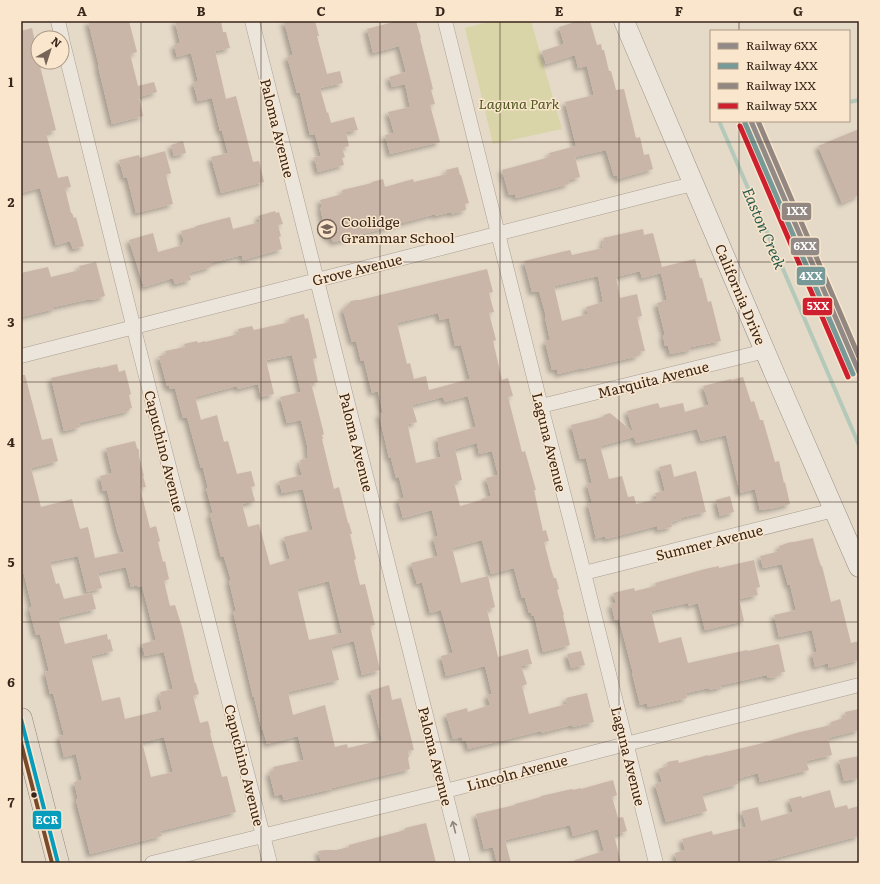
<svg xmlns="http://www.w3.org/2000/svg" width="880" height="884" font-family="Literata,serif">
	<style>
		.green { fill: #dad4a9 }
		.lines { fill: none; stroke-linecap: round; stroke-linejoin: round }
		.stream { stroke: #b5c9ba; stroke-width: 4 }
		.building { fill: #cab6a8; fill-rule: evenodd; filter: url(#shadow) }
		.street-casing { stroke: #aa9e92; stroke-width: 15 }
		.secondary-casing { stroke: #998d82; stroke-width: 21 }
		.primary-casing { stroke: #8f8479; stroke-width: 23 }
		.street { stroke: #ece5db; stroke-width: 14 }
		.secondary { stroke: #ece5db; stroke-width: 20 }
		.primary { stroke: #e4dacb; stroke-width: 22 }
		.bus-1-casing { stroke: #f9e6cc; stroke-width: 7 }
		.bus-2-casing { stroke: #f9e6cc; stroke-width: 7 }
		.bus-1 { stroke: #069cbc; stroke-width: 4 }
		.bus-2 { stroke: #7a4b2a; stroke-width: 4 }
		.rail-1-casing { stroke: #f9e6cc; stroke-width: 8 }
		.rail-2-casing { stroke: #f9e6cc; stroke-width: 8 }
		.rail-3-casing { stroke: #f9e6cc; stroke-width: 8 }
		.rail-4-casing { stroke: #f9e6cc; stroke-width: 8 }
		.rail-1 { stroke: #928a86; stroke-width: 5 }
		.rail-2 { stroke: #779998; stroke-width: 5 }
		.rail-3 { stroke: #928781; stroke-width: 5 }
		.rail-4 { stroke: #ce202f; stroke-width: 5 }
		.oneway { stroke: #92857a }
		.grid { fill: none; stroke: #38251a; stroke-width: 1; stroke-opacity: 0.55 }
		.bus-dot { fill: #38251a; stroke: #f9e6cc; stroke-width: 1.5 }
		.labels { text-anchor: middle; dominant-baseline: central; stroke-width: 3; stroke-linejoin: round; paint-order: stroke }
		.park-label { font-size: 14px; font-style: italic; fill: #4f571f; stroke: #f9e6cc }
		.street-label { font-size: 14px; fill: #38251a; stroke: #f9e6cc }
		.poi-label { font-size: 14px; fill: #38251a; stroke: #f9e6cc; text-anchor: start }
		.water-label { font-size: 15px; font-style: italic; fill: #285a50; stroke: #f9e6cc }
		.line-badge { stroke: #f9e6cc; stroke-width: 1.5 }
		.badge-label { font-size: 11px; text-anchor: middle; font-weight: bold; fill: #fff }
		.neatline { fill: none; stroke: #38251a; stroke-width: 1.5 }
		.grid-label { font-size: 13px; text-anchor: middle; font-weight: bold; fill: #38251a }
	</style>
	<defs>
		<filter id="shadow"><feDropShadow dx="-3.5" dy="3.5" stdDeviation="2" flood-color="#0004"/></filter>
	</defs>
	<rect width="100%" height="100%" fill="#e5d9c8"/>
	<path class="green" d="M492,21h39l31,108 -69,15 -28,-116z"/>
	<g class="lines">
		<path class="stream" d="M849,102l10,-2
			M719,121l140,324"/>
	</g>
	<path class="building" d="M88,21h41l8,31 -7,2 8,32 16,-4 3,10 -18,5 4,19 -31,8 -14,-58h1z
		M175,21h46l2,11h3l4,16 -15,3 11,48 10,-3 17,66 6,-1 5,21 -43,11 -10,-36 17,-4 -6,-22h-2l-8,-33 -14,3 -5,-18 5,-2 -7,-28 -14,4 -3,-12 6,-2z
		M284,21h31l4,15h-2l10,38 13,-3 3,12 -23,5 7,25 1,-1 3,11 23,-6 4,13 -12,2 3,14 -7,2 3,9 -3,1 2,7 -26,7 -4,-15 7,-1 -6,-22 -5,1 -10,-42h-3l-7,-26 -3,-10 6,-2z
		M397,21h19l5,17h-1l13,51 -2,1 4,14 -5,1 10,37 -50,12 -5,-19 9,-2 -6,-21 22,-5 -5,-23 -13,3 -3,-10 17,-5 -7,-26 -26,7 -6,-24z
		M578,21h12l7,24 4,-1 1,6h2l5,21h2l5,19 8,-1 12,49 4,-1 4,18 5,-1 4,15 -35,10 -1,-4 -3,1 -8,-26 -31,7 5,20 -12,3 1,4 -53,14 -1,-4 -6,1 -7,-25 48,-13 -1,-4 27,-7 -11,-44 29,-7 -7,-29 -9,2 -3,-13 -29,9 -4,-13 22,-7 -5,-17z
		M32,28l6,27v7h2l1,4h-1l16,64 -10,3 12,45 10,-2 3,11 -6,1 6,25h1l2,5 2,-1 8,29 -11,3 -3,-8 -14,4 -16,-57 -19,5v-162z
		M859,129v66l-17,8 -24,-57z
		M183,141l3,12 -12,3 -3,-11z
		M165,151l6,22 -5,2 7,29 -37,9 -9,-36 -3,1 -5,-18 20,-5 1,3z
		M458,167l2,8h1l8,28 -4,1 1,6 -15,4v-2l-16,4v-2l-37,10v1l-51,13 1,1 -15,3 -2,-5 -4,1 -7,-31h2l-2,-7 23,-6 -1,-4 30,-7v-1l11,-3 2,8 28,-8 1,3 33,-8 -1,-4z
		M275,211l1,2 3,-1 4,12 -5,1 3,11 -2,1 3,12 -39,11 -1,-5 -32,8 1,4 -22,6 2,7 -16,4 -2,-6 -29,9 -15,-47 24,-7 5,19 25,-7 -1,-3h2l-3,-11 15,-4v-1l34,-9 3,12 27,-7 -2,-6z
		M643,229l1,6 9,-2 9,34 33,-8 5,19h2l6,24 3,-1 10,40 -30,6v3l-21,4 -2,-8h-3l-2,-11h2l-8,-32 10,-3 -6,-27 -19,5 -2,-7 -24,6 4,21 17,-4 5,22 -5,1 8,34 -7,1 1,4 -57,13v-1l-24,6 -1,-5 -5,1 -7,-29 5,-1 -5,-23 1,-1 -7,-25 -7,1 -8,-31 46,-11 2,5 31,-7 -1,-4 3,-1 -2,-5zM598,276l5,26 -17,5 2,7 -26,7 -8,-35z
		M96,262l9,34 -13,4 -2,-1 -36,8v2l-33,8v-44l27,-6 3,10 29,-7 -1,-4z
		M487,269l6,23 -4,1 5,19 -5,1 7,27 -3,1 9,39 6,-2 5,18 -5,1 14,55 3,-1 11,39h-2l9,41 3,-1 3,11 -5,1 7,27 3,9h2l3,11 -2,1 7,25h-1l7,30 -27,7 -9,-37 -2,1 -1,-3h-2l-4,-15h-3l-8,-30 -23,6 -9,-34 -30,8 9,35 27,-7 7,31 -8,3 11,47 30,-8 4,15 -11,2 6,18 -5,2 7,28 38,-10 -1,-6 21,-5 7,29 -21,5 -1,-2 -31,8v-2l-73,18 -2,-9 -3,1 -1,-4 -9,2 -7,-25 21,-6 1,4 22,-7 -3,-10 5,-1 -7,-28 -39,10 -5,-20 12,-3 -12,-43 -11,3 -8,-31 -5,2 -6,-21 27,-7 -5,-18 5,-2 -6,-26 -29,8 -5,-19 6,-1 -5,-21 -3,1 -5,-20h-2l-10,-44 4,-1 -5,-22 -6,2 -8,-32h-3l-5,-20 -4,1 -9,-32 8,-9 5,-1h4zM438,313l2,7 9,-2 6,28 6,-1 9,34 -41,11 -3,-14 -12,3 -4,-16 -3,1 -10,-41zM468,396l8,31 -39,11 2,8 -1,1 3,10 -25,6 -8,-36 1,-1v-2l8,-2 -5,-17 31,-8 2,5zM477,443l2,11 13,-3 6,24 -12,3 5,18 -10,3 1,1 -22,6 -6,-24 8,-2 -7,-31z
		M304,314l1,5 3,-1 9,40 -4,1 5,23 -7,1 13,51 -2,1 1,4h-1l12,50 5,-2 9,36h1l3,11h-2l6,25 -2,1 6,25 5,-1 10,41 -5,1 10,44 -18,5 -8,-34 -23,6 8,33 -51,12 5,23 32,-10 10,42 12,-3 1,4 34,-8 -12,-49 19,-6 3,15 9,-2 13,52 -6,1 1,6 -1,1 2,11 -78,19v1l-48,11 -2,-6 -7,2 -6,-24 5,-1 -1,-4 31,-7 -6,-24 -31,8 -4,-14h-1l-8,-33h-1l-20,-86h3l-7,-30 2,-1 -7,-23h-3l-11,-43 3,-1 -7,-25h2l-5,-20h-2l-14,-51 -4,1 -8,-30 -5,1 -1,-3h-2l-8,-30 7,-1 -1,-4 20,-4 -1,-3 13,-3 1,2 7,-2v1l34,-8 -1,-5 14,-3 2,4 36,-8 -1,-4zM292,355l9,37 -21,5 7,26 14,-3 6,25 1,13 -8,2 1,4 -2,1 3,10 -23,6 3,12 21,-4 10,41 -29,7 6,22 -20,6 -11,-41 -11,3 -6,-23 13,-3 -4,-14 4,-1 -4,-15 -14,3 -9,-33 -4,1 -7,-27 -16,5 -6,-23 42,-11 1,3 20,-5 3,13 13,-3 -8,-34zM329,581l13,52 -33,7 -12,-51z
		M117,364l2,8 6,-2 6,24 -2,1 3,13 -3,1v2l-50,12 1,4 -16,4 -13,-53 49,-11v1z
		M21,375h4l17,65 10,-2 6,23 -27,7 10,39 31,-8 8,30 8,-2 7,31 29,-6 -7,-21 -10,-41 -4,1 -3,-15 12,-3 -6,-25 29,-7 2,7 2,2v6l5,20h-1l3,11 -6,1 10,40 6,-2 4,15 -2,1 5,20 2,-1 4,18 -5,2 6,25 5,-1 7,22 13,56h1l3,11 -6,2 7,27 8,-2 3,12h-1l12,44 5,-1 9,36 -76,19 2,5 -72,18 -14,-54 2,-1 -4,-17 8,-2 -6,-26 -12,3 -5,-21 5,-1 -11,-42 -3,1 -5,-22 4,-1 -9,-37 -4,1 -7,-27 3,-1 -11,-45zM78,556l9,36 15,-4 -4,-15 28,-6 5,20 6,-2 1,2 4,-1 14,54 -14,4 3,12 19,-4 9,37 -13,3 1,4h-2l3,14 -37,9 -5,-22 -18,4 -11,-45 22,-5 -3,-12 -2,1 -1,-6 -42,10 -7,-26 38,-9 -4,-16 -28,6 -5,-16 -3,1 -6,-22zM164,737l9,35 -22,5 -9,-35z
		M743,377l8,25 3,-1 6,19h3l12,42 4,-1 5,22 1,-1 5,22 -16,4 -14,2 -5,-21 -15,4 -14,-58 -25,6 -4,-12 -61,14 -2,-6 -34,9 9,33 13,-3 6,21 6,-1 2,8 21,-5 -2,-6 10,-2 -6,-24 12,-3 3,13 22,-6 10,41 -26,6 1,1 -10,3 1,5 -14,3 -1,-4 -51,13 -1,-3 -9,3 -8,-35 4,-1 -5,-19 5,-1 -6,-25 -6,1 -9,-34 32,-8 1,-2 6,-2 23,19 -6,-21 31,-8 2,5 23,-5 2,9 24,-7 -6,-19 28,-7v1z
		M730,496l4,16 -14,4 -4,-16z
		M813,538l5,19 3,9h1l9,36 9,-3 11,44 8,-2v19l-30,8 -1,-5 -13,4 -3,-14 5,-1 -5,-22 -33,7 -5,-22 22,-5 -6,-25h-2l-6,-21 -19,4 -3,-12 20,-5 -1,-5 6,-2 2,-1 5,-1h2z
		M754,560l6,27 -4,1 2,7 -19,4 5,22 -39,9 -7,-27 -9,3 -1,-3 -37,8 8,32 22,-6 7,26 59,-13 1,1 31,-7 6,28 -7,1 1,3 -11,2 -1,-3 -45,10v2l-13,3v-2l-23,5 1,5 -39,9 -1,-4 -7,2 -8,-32h1l-14,-54 -4,1 -4,-16 5,-1 -3,-10 21,-5 1,3 21,-5 -1,-3 50,-14 14,-3v2z
		M581,651l4,14 -14,3 -4,-14z
		M859,709v21l-31,8 4,17 -26,6 3,9 -49,12 -2,-9 -21,6 1,5 -36,10 5,17 -41,11 -11,-38 7,-2 -4,-13 10,-3 -1,-4 11,-2 1,3 29,-8v1l51,-12 41,-12 31,-7v-3l15,-5 -1,-5z
		M859,756v22l-15,3 -5,-21z
		M613,780l4,15 -5,2 6,21 5,-1 4,14 -13,4 7,28h-46v-3l29,-9 -6,-22 -25,7 -3,-11 -65,15 6,23h-14l-4,-16 -9,2 -8,-35 39,-9v-1l26,-7v-1l31,-7 1,1 8,-2v1z
		M830,790l5,18 12,-3 1,4 11,-3v30l-95,25v2h-87l-2,-10 10,-3 -3,-11 30,-8 1,4 33,-8 -4,-16 16,-4 3,14 32,-9 -4,-13 12,-3 1,2z
		M426,823l10,40h-115l-3,-12 7,-1h11l13,-3v-2l56,-15v-2z"/>
	<g class="lines">
		<defs>
			<path id="street" d="M58,21l4,17
				M252,21l211,842
				M445,21l96,385 43,167 72,290
				M62,39l75,302 133,522
				M21,356l651,-167 22,-5
				M541,406l224,-55
				M584,573l250,-63
				M152,863l305,-75 169,-44 233,-59"/>
			<path id="secondary" d="M624,21l152,356 83,190"/>
			<path id="primary" d="M21,719l37,144"/>
		</defs>
		<use href="#street" class="street-casing"/>
		<use href="#secondary" class="secondary-casing"/>
		<use href="#primary" class="primary-casing"/>
		<use href="#street" class="street"/>
		<use href="#secondary" class="secondary"/>
		<use href="#primary" class="primary"/>
		<defs>
			<path id="bus-1" d="M21,719l37,144"/>
			<path id="bus-2" d="M21,743l31,120"/>
		</defs>
		<use href="#bus-1" class="bus-1-casing"/>
		<use href="#bus-2" class="bus-2-casing"/>
		<use href="#bus-1" class="bus-1"/>
		<use href="#bus-2" class="bus-2"/>
		<defs>
			<path id="rail-1" d="M751,121l108,251"/>
			<path id="rail-2" d="M745,123l108,251"/>
			<path id="rail-3" d="M758,121l101,236"/>
			<path id="rail-4" d="M740,126l108,251"/>
		</defs>
		<use href="#rail-1" class="rail-1-casing"/>
		<use href="#rail-2" class="rail-2-casing"/>
		<use href="#rail-3" class="rail-3-casing"/>
		<use href="#rail-4" class="rail-4-casing"/>
		<use href="#rail-1" class="rail-1"/>
		<use href="#rail-2" class="rail-2"/>
		<use href="#rail-3" class="rail-3"/>
		<use href="#rail-4" class="rail-4"/>
	</g>
	<defs><path id="oneway-shaft" d="M-6 0H5M1.5-3L5.5 0L1.5 3" fill="none" stroke-width="1.6" stroke-linecap="round" stroke-linejoin="round"/></defs>
	<use class="oneway" href="#oneway-shaft" transform="translate(454 827) rotate(-104)"/>
	<path class="grid" d="M141,21v842M261,21v842M380,21v842M500,21v842M619,21v842M739,21v10M739,121v742M21,142h838M21,262h838M21,382h838M21,502h838M21,622h838M21,742h838"/>
	<defs>
		<symbol id="school-ring" viewBox="-11 -11 22 22"><circle r="9.5" fill="#f9e6cc" stroke="#756457" stroke-width="1.5"/><path d="M0-5L7-2L0 1L-7-2ZM-4 1L0 2.5L4 1V4Q0 6-4 4Z" fill="#756457"/></symbol>
	</defs>
	<g fill-rule="evenodd">
		<use href="#school-ring" x="316" y="218" width="22" height="22"/>
	</g>
	<circle class="bus-dot" cx="34" cy="795" r="3.5"/>
	<g class="labels">
		<g class="park-label">
			<text x="519" y="103">Laguna Park</text>
		</g>
		<g class="street-label">
			<text transform="translate(278 128) rotate(76)">Paloma Avenue</text>
			<text transform="translate(357 269) rotate(-14)">Grove Avenue</text>
			<text transform="translate(741 294) rotate(67)">California Drive</text>
			<text transform="translate(653 379) rotate(-14)">Marquita Avenue</text>
			<text transform="translate(357 442) rotate(76)">Paloma Avenue</text>
			<text transform="translate(550 442) rotate(76)">Laguna Avenue</text>
			<text transform="translate(165 451) rotate(76)">Capuchino Avenue</text>
			<text transform="translate(709 542) rotate(-14)">Summer Avenue</text>
			<text transform="translate(436 756) rotate(76)">Paloma Avenue</text>
			<text transform="translate(629 756) rotate(76)">Laguna Avenue</text>
			<text transform="translate(245 765) rotate(76)">Capuchino Avenue</text>
			<text transform="translate(517 772) rotate(-15)">Lincoln Avenue</text>
		</g>
		<g class="poi-label">
			<text x="341" y="221">Coolidge<tspan x="341" dy="16">Grammar School</tspan></text>
		</g>
		<g class="water-label">
			<text transform="translate(765 228) rotate(67)">Easton Creek</text>
		</g>
	</g>
	<g class="line-badge">
		<rect x="781" y="202" width="31" height="19" rx="4" fill="#928781"/>
		<rect x="790" y="237" width="30" height="19" rx="4" fill="#928a86"/>
		<rect x="796" y="266" width="30" height="20" rx="4" fill="#779998"/>
		<rect x="802" y="297" width="31" height="19" rx="4" fill="#ce202f"/>
		<rect x="32" y="810" width="30" height="20" rx="4" fill="#069cbc"/>
	</g>
	<g class="badge-label">
		<text x="797" y="215">1XX</text>
		<text x="805" y="250">6XX</text>
		<text x="811" y="280">4XX</text>
		<text x="818" y="310">5XX</text>
		<text x="47" y="824">ECR</text>
	</g>
	<rect width="880" height="884" fill="none" stroke="#f9e6cc" stroke-width="44"/>
	<rect x="710" y="30" width="140" height="92" fill="#f9e6cc" stroke="#ac9985"/>
	<rect x="718" y="43" width="20" height="6" fill="#928a86" stroke="#ac9985"/>
	<text x="746" y="50" font-size="12" fill="#38251a">Railway 6XX</text>
	<rect x="718" y="63" width="20" height="6" fill="#779998" stroke="#ac9985"/>
	<text x="746" y="70" font-size="12" fill="#38251a">Railway 4XX</text>
	<rect x="718" y="83" width="20" height="6" fill="#928781" stroke="#ac9985"/>
	<text x="746" y="90" font-size="12" fill="#38251a">Railway 1XX</text>
	<rect x="718" y="103" width="20" height="6" fill="#ce202f" stroke="#ac9985"/>
	<text x="746" y="110" font-size="12" fill="#38251a">Railway 5XX</text>
	<g transform="translate(50 50) rotate(39)"><circle r="19" fill="#f9e6cc" stroke="#ac9985"/>
	<path d="M0-3L7 15L0 10L-7 15Z" fill="#756457"/>
	<text y="-6" font-size="11" font-weight="bold" text-anchor="middle" fill="#38251a">N</text>
	</g>
	<rect x="22" y="22" width="836" height="840" class="neatline"/>
	<g class="grid-label">
		<text x="82" y="16">A</text>
		<text x="201" y="16">B</text>
		<text x="321" y="16">C</text>
		<text x="440" y="16">D</text>
		<text x="559" y="16">E</text>
		<text x="679" y="16">F</text>
		<text x="798" y="16">G</text>
		<text x="11" y="87">1</text>
		<text x="11" y="207">2</text>
		<text x="11" y="327">3</text>
		<text x="11" y="447">4</text>
		<text x="11" y="567">5</text>
		<text x="11" y="687">6</text>
		<text x="11" y="807">7</text>
	</g>
</svg>
